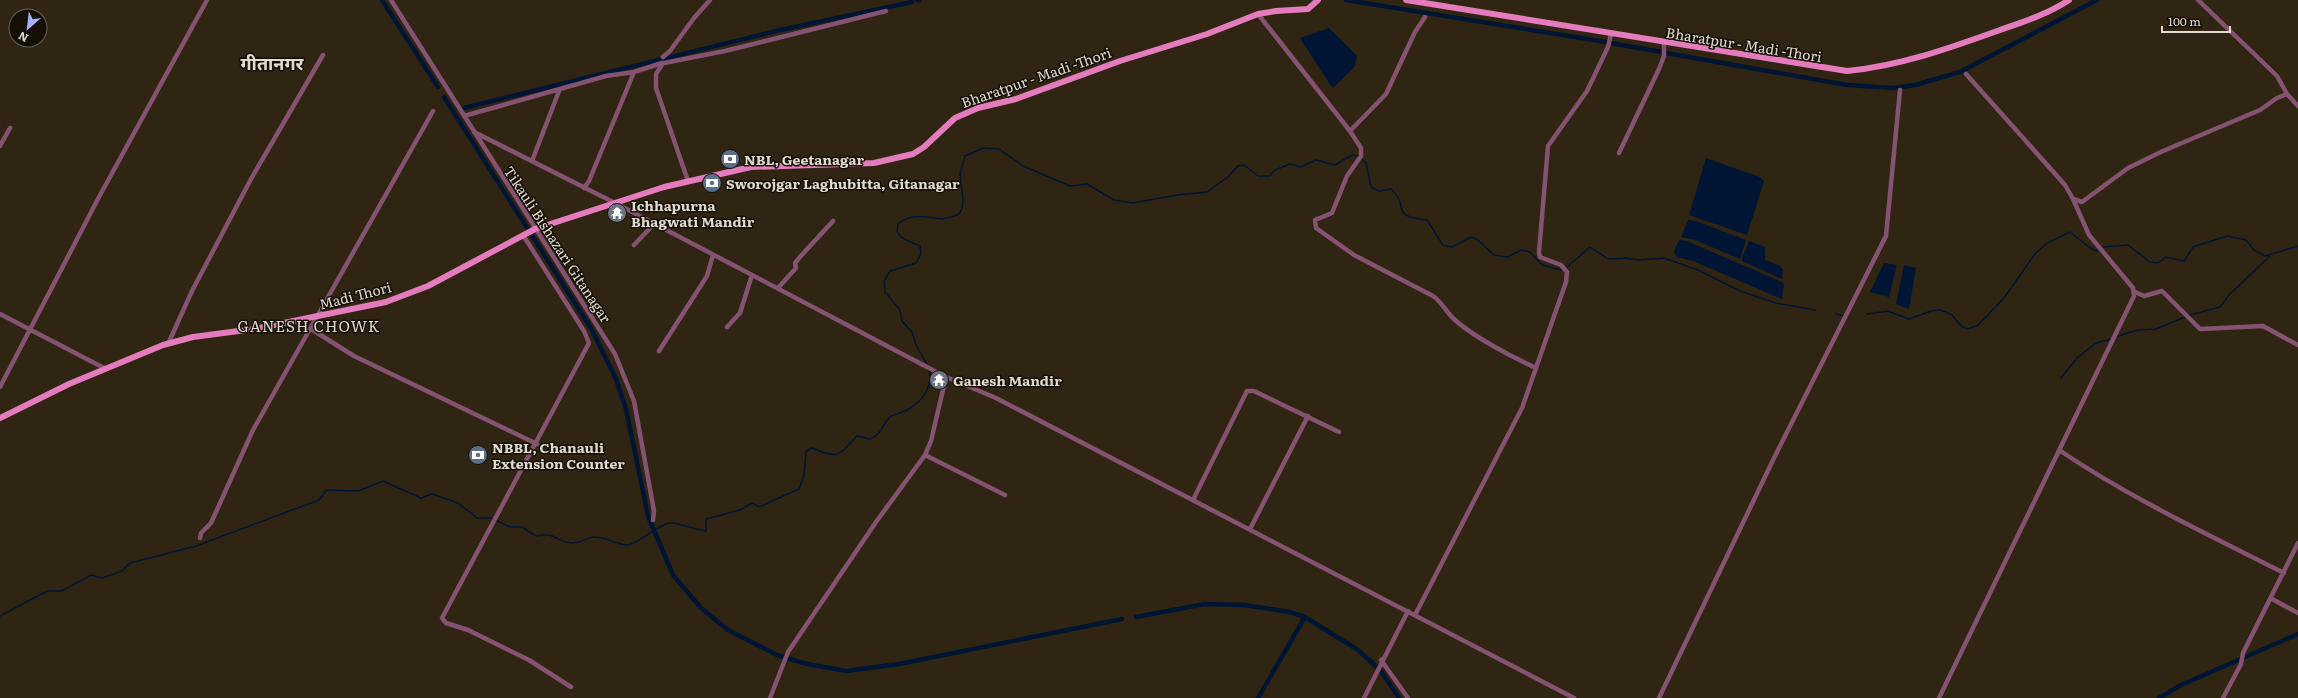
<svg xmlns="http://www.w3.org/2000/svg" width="2298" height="698" font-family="Literata,'Noto Sans Devanagari',serif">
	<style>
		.water { fill: #001534 }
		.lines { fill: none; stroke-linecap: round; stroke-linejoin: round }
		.stream { stroke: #001534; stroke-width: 1.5 }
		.canal { stroke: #001534; stroke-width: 4.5 }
		.minor { stroke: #855371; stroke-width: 4.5 }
		.major { stroke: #e37bbc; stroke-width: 6 }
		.labels { text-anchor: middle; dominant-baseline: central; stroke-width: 3; stroke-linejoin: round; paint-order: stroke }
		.street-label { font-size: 14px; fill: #e1dacf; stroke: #140f07 }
		.poi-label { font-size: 14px; font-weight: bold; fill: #e1dacf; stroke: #140f07; text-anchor: start }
		.neighbourhood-label { font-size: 15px; letter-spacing: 1px; fill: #e1dacf; stroke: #140f07 }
		.district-label { font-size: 18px; font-weight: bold; fill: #e1dacf; stroke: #140f07 }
	</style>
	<rect width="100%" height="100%" fill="#302512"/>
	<path class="water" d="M1329,28l28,28 -2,10 -21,21 -3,-1 -31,-48z
		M1706,158l54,19 4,4 -17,54 -58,-20z
		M1688,220l8,1 50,19 -6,19 -45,-19 -14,-3z
		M1679,240l8,1 97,42 -2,16 -89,-38 -17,-4 -2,-6z
		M1749,241l16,6v13l14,5 4,5 -1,9 -40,-18v-3z
		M1884,263l13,2 -8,32 -19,-5z
		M1904,265l12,3 -7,41 -13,-5z"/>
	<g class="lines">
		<path class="stream" d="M1566,268l24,-21 18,12 18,-1 14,2 24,-2 34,12 42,21 36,12 39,7
			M1836,314l8,2
			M1867,314l21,-3 21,8 22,-8 10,-1 11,5 9,11 6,3 10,-3 27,-28 31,-44 12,-11 23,-11 20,16 7,3 6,-4 25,-2 22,17 8,1 8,-6 18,4 9,-14 34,-11 19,4 8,10 11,6 33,-10
			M2190,315l30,-8 9,-12 41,-39
			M2116,337l21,-7 19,-1 29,-12
			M928,366l-12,-21 -4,-13 -10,-11 -2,-11 -15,-18 -1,-11 6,-10 26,-8 5,-9 -1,-8 -18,-8 -5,-6 1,-8c23,-17 37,2 59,-9 11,-6 3,-31 3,-41 1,-6 4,-12 5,-18l18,-8 16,1 24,17 47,20 17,-2 27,16 19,3 44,-8 30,-3 21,-15 10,-11 6,-1 14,11h12l5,-6 15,-6 11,3 15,-7 19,5 17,-10 7,1 7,7 5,24 8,4 12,-2c20,18 -3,27 36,31l16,25 9,2 19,-10 7,3 16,15 13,2 14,-7 9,2 12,13 20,5
			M2061,378l16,-20 19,-15 15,-4
			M0,616l47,-25h15l29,-16 11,3 20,-7 8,-8 66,-17 123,-46 8,-10 31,1 25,-10 38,17 11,-4 26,9 19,15h14l19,9h12l14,9c21,-4 18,5 35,7 7,1 16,-5 23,-6 12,0 22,7 33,8 9,1 29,-20 43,-22 8,-1 25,7 36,8v-12l34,-9 12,-7 7,4 40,-18 5,-14 2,-24 6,-3c27,11 25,9 45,-12l13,3c14,-6 11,-14 20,-22 4,-3 12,-4 17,-7 15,-8 26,-23 22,-40"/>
		<path class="canal" d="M382,0l56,87
			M917,0h2
			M1346,0l260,42
			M1610,43l52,9
			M1666,53l181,32 47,3 21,-3 45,-13 137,-72
			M444,97l148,233 24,49 10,30 22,107 25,59 28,33 27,22 49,25 30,9 39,7 53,-7 223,-45
			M464,108l312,-77 136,-29
			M1136,617l69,-13 39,1 46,7 15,5 53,33 23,21 18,27
			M1258,698l47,-81
			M2159,698l22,-13 117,-51"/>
		<path class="minor" d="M391,0l224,354 19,47 20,110 -1,9
			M2198,0l79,76 10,18 11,12
			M1258,14l92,117 36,-37 29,-62 10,-15
			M663,57l7,-6 24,-33 16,-18
			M663,63l-7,11v14l32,93
			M659,64l66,-13 161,-40
			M1966,74l99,111 8,14 9,3 46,-34 35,-17 97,-41 17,-12 10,-4
			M464,116l142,-40 28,-4
			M1350,131l11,17v8l-14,20 -15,37 -17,7 1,8 38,27 79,41c9,6 13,16 21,23 18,17 58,38 82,49
			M474,132l143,72 329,173 50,21 578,300
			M0,146l10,-18
			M1619,153l40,-84 5,-13v-13
			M532,161l27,-70
			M584,188l5,-7 45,-109 28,-9
			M523,235l61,96 5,12 -147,275 4,5 22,7 61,30 42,27
			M634,245l20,-21
			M778,288l18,-20 -1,-5 4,-5 34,-37
			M2135,292l9,4 18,-5 38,38 63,-3 35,19
			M0,314l106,55
			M727,327l13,-14 12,-38
			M311,329l43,27 183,88
			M168,344l24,-53 59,-112 72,-124
			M659,351l48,-75 6,-21
			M0,387l99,-190 108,-197
			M2059,450c71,48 148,84 225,123
			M925,455l80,40
			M1193,500l54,-109h7l85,41
			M1250,529l58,-113
			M200,538l1,-5 10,-10 42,-93 180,-319
			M2272,599l26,14
			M1415,615l107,-207 44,-126 1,-10 -6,-7 -21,-8 -1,-5 9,-106 39,-55 21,-44 3,-13
			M1381,660l27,38
			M770,698l18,-46 88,-130 49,-67 6,-14 15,-64
			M1364,698l44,-87
			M1659,698l115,-240 112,-222 14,-146
			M1939,698l195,-402 -1,-8 -44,-53 -16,-36
			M2223,698l18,-34 2,-11 55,-110"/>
		<path class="major" d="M1406,0l441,71c53,-5 103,-23 153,-41 23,-8 48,-16 69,-30
			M0,418l69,-34 94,-39 30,-8 61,-8 132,-27 42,-16 107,-57 129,-42 87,-20 123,-4 39,-9 11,-7 31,-29 23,-10 38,-9 104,-38 87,-27 51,-20 18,-3 32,-2 10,-9"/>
	</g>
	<defs>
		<symbol id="bank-disc" viewBox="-11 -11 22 22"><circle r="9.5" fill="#5c6f8a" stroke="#140f07"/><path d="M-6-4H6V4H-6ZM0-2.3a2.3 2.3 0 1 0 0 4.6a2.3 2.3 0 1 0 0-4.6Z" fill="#fff"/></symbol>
		<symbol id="temple-disc" viewBox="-11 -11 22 22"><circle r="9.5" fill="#6b7280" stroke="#140f07"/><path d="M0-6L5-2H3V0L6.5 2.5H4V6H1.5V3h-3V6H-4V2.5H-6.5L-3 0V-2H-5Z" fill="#fff"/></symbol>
	</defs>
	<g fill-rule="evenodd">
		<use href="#bank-disc" x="719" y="148" width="22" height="22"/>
		<use href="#bank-disc" x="701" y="172" width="22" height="22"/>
		<use href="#temple-disc" x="606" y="202" width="22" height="22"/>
		<use href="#temple-disc" x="928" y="369" width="22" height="22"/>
		<use href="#bank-disc" x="467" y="444" width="22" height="22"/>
	</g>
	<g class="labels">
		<g class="street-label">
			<text transform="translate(1744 44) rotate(9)">Bharatpur - Madi -Thori</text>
			<text transform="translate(1036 77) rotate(-19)">Bharatpur - Madi -Thori</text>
			<text transform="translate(558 244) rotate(57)">Tikauli Bishazari Gitanagar</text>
			<text transform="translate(355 295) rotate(-14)">Madi Thori</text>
		</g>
		<g class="poi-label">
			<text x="744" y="159">NBL, Geetanagar</text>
			<text x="726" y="183">Sworojgar Laghubitta, Gitanagar</text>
			<text x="631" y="205">Ichhapurna<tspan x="631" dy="16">Bhagwati Mandir</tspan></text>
			<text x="953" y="380">Ganesh Mandir</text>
			<text x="492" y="447">NBBL, Chanauli<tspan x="492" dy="16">Extension Counter</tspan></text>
		</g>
		<g class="neighbourhood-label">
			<text x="309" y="325">GANESH CHOWK</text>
		</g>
		<g class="district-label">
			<text x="272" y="62">गीतानगर</text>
		</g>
	</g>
	<g transform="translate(28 28) rotate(208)"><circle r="19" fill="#140f07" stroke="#666057"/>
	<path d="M0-3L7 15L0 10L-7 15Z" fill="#a8b0fc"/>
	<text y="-6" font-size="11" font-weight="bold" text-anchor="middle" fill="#e1dacf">N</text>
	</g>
	<path d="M2162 26v6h68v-6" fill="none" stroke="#e1dacf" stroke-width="2"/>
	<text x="2168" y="26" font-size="12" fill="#e1dacf" stroke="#140f07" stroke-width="3" paint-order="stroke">100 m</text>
</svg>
